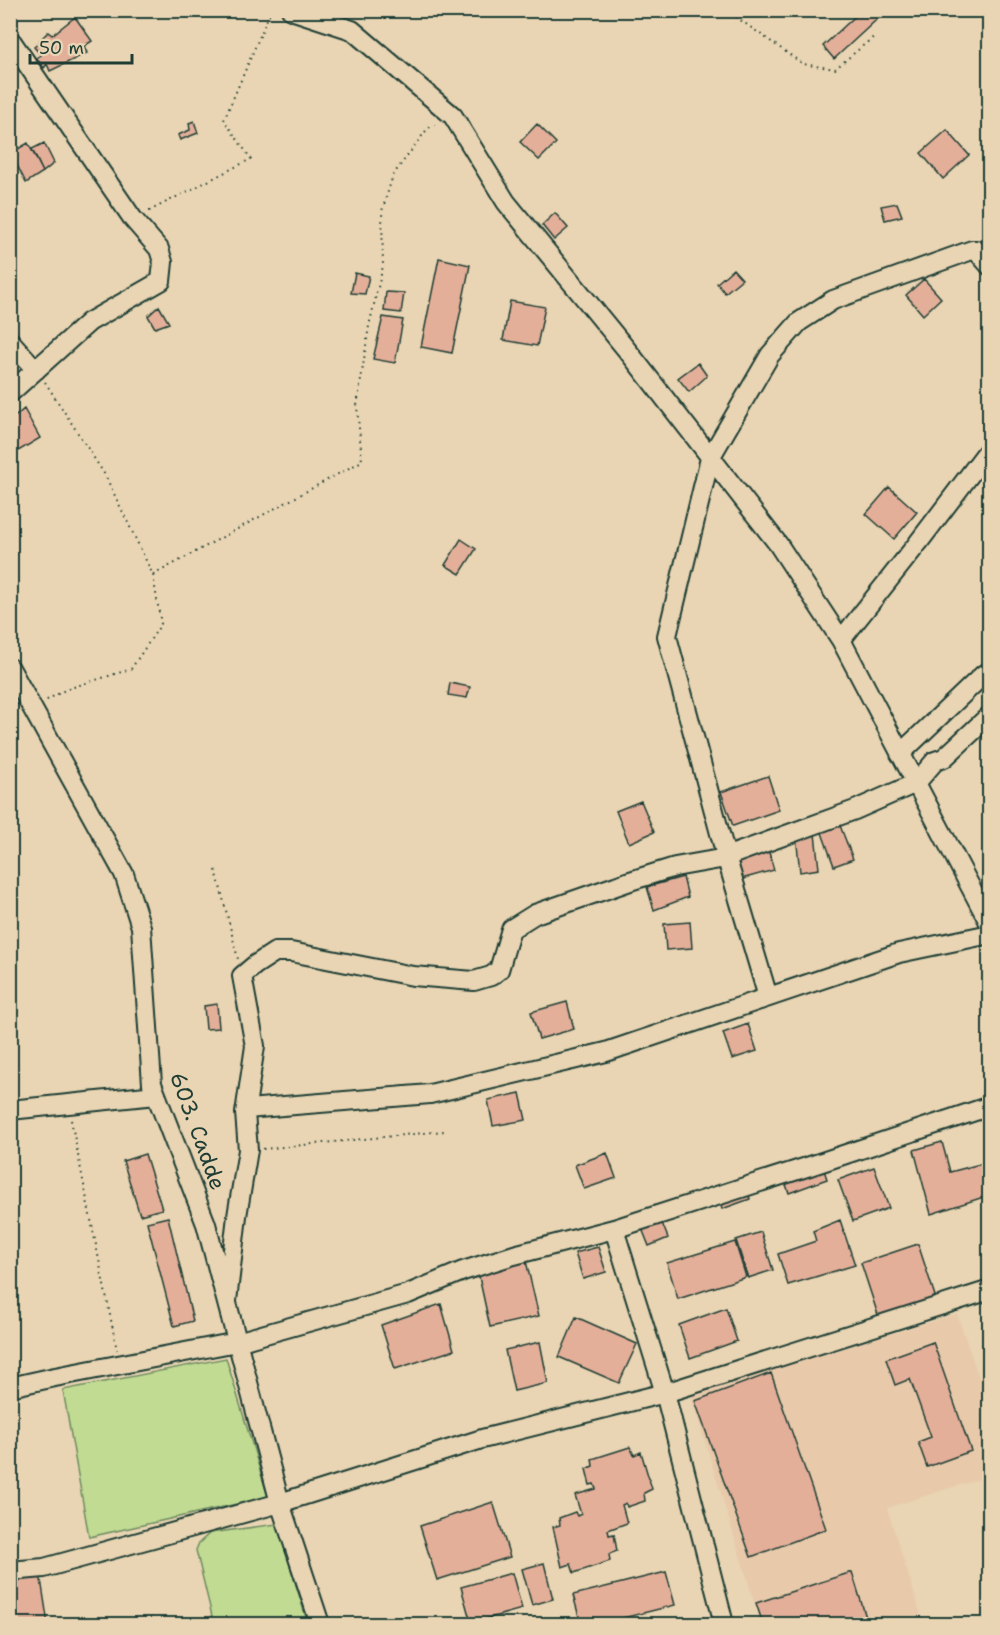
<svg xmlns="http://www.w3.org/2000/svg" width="1000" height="1635" font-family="'Shantell Sans',sans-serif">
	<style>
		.built { fill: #e8caab }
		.green { fill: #c1db92; stroke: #708c63; stroke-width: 1.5 }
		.building { fill: #e4af99; stroke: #1f3d34; stroke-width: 1.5 }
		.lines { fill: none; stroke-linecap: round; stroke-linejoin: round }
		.minor-casing { stroke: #1f3d34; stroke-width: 22 }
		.path { stroke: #1f3d34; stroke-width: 2; stroke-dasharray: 1.5 4.5; stroke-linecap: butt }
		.minor { stroke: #e9d5b3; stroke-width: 18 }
		.labels { text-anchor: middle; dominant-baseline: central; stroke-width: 4.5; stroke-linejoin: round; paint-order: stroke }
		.street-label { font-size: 22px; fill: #1f3d34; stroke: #e9d5b3 }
	</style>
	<rect width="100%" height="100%" fill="#e9d5b3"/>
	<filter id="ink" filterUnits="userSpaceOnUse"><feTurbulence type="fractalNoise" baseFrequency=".0167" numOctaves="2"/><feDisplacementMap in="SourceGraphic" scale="12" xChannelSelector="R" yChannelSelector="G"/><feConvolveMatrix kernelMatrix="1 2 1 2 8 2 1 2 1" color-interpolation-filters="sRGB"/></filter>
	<g filter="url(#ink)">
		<path class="built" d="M957,1314l32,92v70l-102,32 37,116h-163l-71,-231z"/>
		<path class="green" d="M226,1358l42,139 -179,40 -26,-147z
			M277,1524l31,100h-94l-18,-74 3,-7 11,-10z"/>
		<path class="building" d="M862,10h25l-53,49 -11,-13z
			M75,17l17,24 -8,5 3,7 -37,18 -3,-7 -3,4 -8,-10 5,-3 -7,-8 6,-5v-2l8,-8 4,3z
			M194,121l4,12 -18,7 -2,-5 12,-5 -1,-7z
			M537,124l19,19 -17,17 -19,-18z
			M947,130l22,25 -26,24 -22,-26z
			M28,143l15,29 -17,11 -15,-30z
			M44,143l10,20 -11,9 -11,-23z
			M897,203l5,13 -17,4 -4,-14z
			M555,213l13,15 -14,12 -12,-15z
			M439,258l31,7 -18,88 -31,-6z
			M733,269l9,10 -17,14 -8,-10z
			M355,273l14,3 -4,18 -14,-1z
			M924,279l17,19 -18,17 -17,-20z
			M386,292l18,1 -3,20 -17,-2z
			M510,301l35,6 -8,39 -34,-6z
			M159,306l10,17 -14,5 -7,-12z
			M383,317l20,3 -8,43 -22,-4z
			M698,363l9,13 -18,16 -11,-14z
			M24,409l16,29 -30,18v-35z
			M889,487l28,25 -23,27 -28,-25z
			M461,539l15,10 -16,25 -15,-9z
			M450,683l20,4 -3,11 -19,-3z
			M768,776l11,34 -46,16 -12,-34z
			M641,801l13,31 -25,11 -13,-32z
			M839,823l14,36 -19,7 -13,-36z
			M815,834l4,35 -19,3 -4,-36z
			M768,849l6,21 -36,10 -6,-22z
			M683,877l5,20 -34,13 -7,-23z
			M690,922l2,26 -26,2 -2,-26z
			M567,1002l7,27 -35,10 -8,-27z
			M217,1004l2,24 -13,1 -2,-23z
			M748,1024l9,27 -25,8 -9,-26z
			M520,1093l6,27 -33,6 -5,-26z
			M942,1142l8,30 34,-9 6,32 -59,19 -17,-64z
			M607,1153l9,25 -32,11 -9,-24z
			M145,1154l17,55 -22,6 -17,-54z
			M822,1164l5,15 -38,14 -5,-14z
			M874,1167l15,41 -36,13 -15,-41z
			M747,1188l3,11 -28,10 -4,-12z
			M168,1217l25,104 -19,5 -27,-104z
			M660,1218l8,20 -19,8 -8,-20z
			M840,1220l15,45 -67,20 -10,-31 38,-13 -3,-10z
			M761,1232l12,38 -25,8 -12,-38z
			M735,1242l11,35 -68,22 -11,-36z
			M918,1244l18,55 -57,19 -18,-55z
			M598,1247l8,25 -23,7 -8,-26z
			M526,1261l13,55 -49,11 -12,-55z
			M441,1304l13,46 -59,19 -14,-44z
			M726,1308l11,33 -47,17 -11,-33z
			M576,1317l61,27 -18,39 -60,-26z
			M540,1342l8,41 -34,8 -9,-41z
			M933,1342l38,109 -44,16 -9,-25 13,-5 -21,-58 -15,6 -9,-26z
			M771,1373l55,156 -75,28 -56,-156z
			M630,1447l4,8 7,-3 11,37 -8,4 1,8 -18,6 -1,-4 -4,2 5,18 -19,7 1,5 5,-1 3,17 -8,3 1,7 -36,12 -3,-9 -9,3 -9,-40 7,-2 -1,-7 16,-6 2,4 4,-2 -6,-19 21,-6 -2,-5 -4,1 -4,-16 7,-3 -1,-7z
			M493,1502l17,55 -73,23 -17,-54z
			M544,1563l9,36 -21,6 -10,-36z
			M666,1572l9,33 -76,19h-18l-8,-29z
			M852,1572l16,52h-105l-7,-21z
			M40,1573l8,51h-37l-1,-44z
			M512,1573l10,36 -51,14 -10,-36z"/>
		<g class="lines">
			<defs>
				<path id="minor" d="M291,10l61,20 101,86 53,86 125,153 147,189 63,96 149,284
					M10,39l123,180 26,30 4,13 -2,19 -72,41 -79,71
					M10,341l26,29
					M841,640l77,-97 72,-95
					M10,668l114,206 17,53 11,157 54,140 74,279 40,121
					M900,754l84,-80 6,5
					M768,997l-42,-141 -59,-220 43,-178 60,-103 29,-33 34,-22 139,-50h4l14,16
					M246,1109l184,-15 176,-42 293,-99 91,-19
					M10,1110l146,-15
					M614,1229l51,164 59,231
					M227,1301l10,-85 11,-66 -3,-37 10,-67 -13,-70 13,-11 20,-13h16l122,24 61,5 17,-5 8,-6 12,-41 24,-15 95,-33 45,-14 45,-8 135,-49 61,-27 19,-22 9,-3 46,-43
					M10,1387l45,-10 182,-35 171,-48 55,-23 51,-16 100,-26 199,-64 177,-59
					M10,1571l34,-3 236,-65 202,-64 183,-46 325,-103"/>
			</defs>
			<use href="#minor" class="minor-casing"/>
			<path class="path" d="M726,10l77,54 32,5 41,-34
				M366,20l5,-10
				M149,211l102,-52 -27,-39 47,-110
				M45,382l60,93 48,100 8,49 -30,45 -64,20 -22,12
				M153,575l209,-114 -5,-55 12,-80 14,-60 -1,-55 11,-36 35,-47 9,-4
				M216,870l22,89
				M71,1120l46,230
				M263,1149l181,-18"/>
			<use href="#minor" class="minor"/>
		</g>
	</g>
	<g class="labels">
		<g class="street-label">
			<text transform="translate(198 1131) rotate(70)">603. Cadde</text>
		</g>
	</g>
	<rect width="1000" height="1635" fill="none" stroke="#e9d5b3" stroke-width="36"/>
	<rect x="18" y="18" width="964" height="1599" fill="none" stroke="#1f3d34" stroke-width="2" filter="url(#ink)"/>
	<path d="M30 54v9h102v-9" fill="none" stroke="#1f3d34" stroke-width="3"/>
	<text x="39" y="54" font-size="18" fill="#1f3d34" stroke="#e9d5b3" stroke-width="4.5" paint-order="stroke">50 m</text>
</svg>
